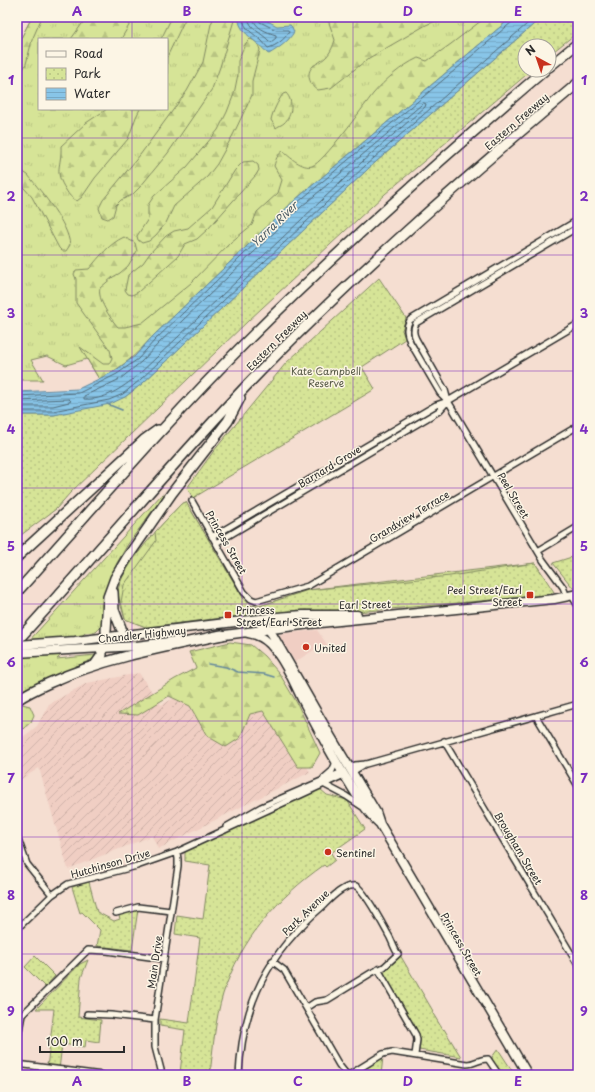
<svg xmlns="http://www.w3.org/2000/svg" width="595" height="1092" font-family="'Playpen Sans',sans-serif">
	<style>
		.built { fill: #f0cec3 }
		.industrial { fill: url(#industrial-furrows) }
		.grass { fill: url(#grass-tufts); stroke: #808861; fill-rule: evenodd }
		.forest { fill: url(#forest-firs); stroke: #808861 }
		.park { fill: url(#park-dots); stroke: #808861 }
		.water { fill: url(#water-rules); stroke: #63879c }
		.lines { fill: none; stroke-linecap: round; stroke-linejoin: round }
		.shore { stroke: #506977; stroke-width: 1 }
		.stream { stroke: #63879c; stroke-width: 1.5 }
		.street-casing { stroke: #2b2b2b; stroke-width: 8 }
		.primary-casing { stroke: #2b2b2b; stroke-width: 11 }
		.highway-casing { stroke: #2b2b2b; stroke-width: 12 }
		.street { stroke: #fcf5e5; stroke-width: 5 }
		.primary { stroke: #fcf5e5; stroke-width: 8 }
		.highway { stroke: #fcf5e5; stroke-width: 9 }
		.grid { fill: none; stroke: #7b2cbf; stroke-width: 1; stroke-opacity: 0.55 }
		.poi-dot { fill: #c8321e; stroke: #fcf5e5; stroke-width: 1.5 }
		.labels { text-anchor: middle; dominant-baseline: central; stroke-width: 3; stroke-linejoin: round; paint-order: stroke }
		.street-label { font-size: 10px; fill: #2b2b2b; stroke: #fcf5e5 }
		.park-label { font-size: 10px; fill: #565946; stroke: #fcf5e5 }
		.poi-label { font-size: 10px; fill: #2b2b2b; stroke: #fcf5e5; text-anchor: start }
		.water-label { font-size: 11px; font-style: italic; fill: #475964; stroke: #fcf5e5 }
		.neatline { fill: none; stroke: #7b2cbf; stroke-width: 1.5 }
		.grid-label { font-size: 13px; text-anchor: middle; font-weight: bold; fill: #7b2cbf }
	</style>
	<defs>
		<pattern id="industrial-furrows" width="10" height="10" patternUnits="userSpaceOnUse"><rect width="10" height="10" fill="#f0cec3"/><path d="M-1 1l2-2M0 10L10 0M9 11l2-2" fill="none" stroke="#ceb1a8"/></pattern>
		<pattern id="grass-tufts" width="24" height="20" patternUnits="userSpaceOnUse"><rect width="24" height="20" fill="#d6e497"/><path d="M3 7l-1-3M5 7V3M7 7l1-3M15 17l-1-3M17 17v-4M19 17l1-3" fill="none" stroke="#b8c482"/></pattern>
		<pattern id="forest-firs" width="22" height="20" patternUnits="userSpaceOnUse"><rect width="22" height="20" fill="#d6e497"/><path d="M5 1l3.5 6h-7zM16 11l3.5 6h-7z" fill="#b8c482"/></pattern>
		<pattern id="park-dots" width="8" height="8" patternUnits="userSpaceOnUse"><rect width="8" height="8" fill="#d6e497"/><path d="M2 2h.1M6 6h.1" fill="none" stroke="#b8c482" stroke-width="1.8" stroke-linecap="round"/></pattern>
		<pattern id="water-rules" width="6" height="5" patternUnits="userSpaceOnUse"><rect width="6" height="5" fill="#88c5e8"/><path d="M0 2.5h6" fill="none" stroke="#76a9c7"/></pattern>
	</defs>
	<rect width="100%" height="100%" fill="#f5ded1"/>
	<filter id="ink" filterUnits="userSpaceOnUse"><feTurbulence type="fractalNoise" baseFrequency=".025" numOctaves="2"/><feDisplacementMap in="SourceGraphic" scale="8" xChannelSelector="R" yChannelSelector="G"/><feConvolveMatrix kernelMatrix="1 2 1 2 8 2 1 2 1" color-interpolation-filters="sRGB"/></filter>
	<g filter="url(#ink)">
		<path class="built" d="M317,630l11,16 -8,5 -3,-3 -22,14 -15,-26 1,-2z"/>
		<path class="industrial" d="M248,660l62,112 -152,77 -6,-13 -84,33 -29,-101 -22,14v-40l20,-16 12,-22 38,-21 52,-10 22,32z"/>
		<path class="grass" d="M32,17h480l-217,183 -143,137 -53,42 -12,-20 -21,6 -19,-9 -16,4 12,20h-26v-334zM39,39h128v70h-128z
			M162,494l2,1 -36,49 -11,19 -13,30 -2,33 -6,6 -11,1 -28,26 38,-4 1,2 -3,2 -61,27 -15,9v-41z
			M186,502l59,99 7,5h8l2,4 -15,-2 -101,19 -21,-8c-2,-7 -7,-21 -7,-27 1,-23 47,-71 63,-88z
			M22,704l8,2 4,9 -3,7 -14,12v-28z"/>
		<path class="forest" d="M32,17h10l-10,23 -6,24 -9,16v-34z
			M87,17h47l-13,22h-50z
			M172,17h14l-19,40v-18h-6z
			M214,17h21l-15,50 -8,22 -44,64 -28,34 -8,8 -11,5 -5,5 -3,11 -5,3 -6,-2 -3,-9 4,-8 37,-45 47,-64 16,-29 8,-38z
			M327,17h118l-19,8 -57,33 -38,30 -13,2c-8,-5 -13,-16 -5,-24 4,-3 9,-5 13,-9 5,-5 7,-11 9,-17z
			M486,17h26l-217,183 -143,137c-16,18 -30,31 -53,42l-19,-32 23,17h6l3,-6 -2,-8 -34,-47v-24l-2,-5 2,-4 13,-1c11,-13 20,-25 35,-32l11,6 2,8 -9,15 -8,7 -7,4 -13,11c-3,11 10,30 18,39h7l17,-4 49,-40 40,-41 21,-17 5,-13 21,-19 4,-13 -8,-14c2,-7 3,-11 9,-15 6,6 20,18 29,15 11,-3 51,-59 61,-72 12,-14 28,-28 45,-36l9,3 24,-17z
			M250,39c6,2 8,4 10,11l-8,31v14l-18,38 -17,31 -10,13 -33,29 -8,17 -10,12 -7,6 -7,2 -4,-3 -1,-4 11,-17v-14l6,-9 33,-29 31,-37 9,-18 7,-18 4,-20v-13l4,-10 4,-8z
			M286,93c8,8 6,23 -2,30 -2,2 -6,3 -8,5l-5,-8c1,-7 7,-19 12,-26z
			M107,109h33l-4,8 -8,22 -33,39 -13,19 -5,4c-6,-3 -8,-6 -11,-11 -13,-20 -4,-23 -5,-44l25,-23z
			M253,161l5,4 1,5 -3,5 -48,54 -11,10 -12,5 -7,12 -40,36 -6,3 -4,-1 -3,-4 3,-15 15,-12 7,-10 16,-17 8,-5 14,-3 24,-21 23,-37 8,-8z
			M17,170h3l8,5c14,18 40,48 42,70l-4,6h-4l-3,-3 -27,-51 -15,-17z
			M535,563l9,13 -284,30 48,-16z
			M230,642l21,3 13,11 15,17 18,30 23,50 -8,14h-14l-35,-56 -13,3 -10,24 -14,9 -19,-11 -17,-30 -21,-10 -31,19 -20,-1 57,-35 21,-11 -7,-16z"/>
		<path class="park" d="M542,17h36v15l-29,23v-9h-24v24h7l-147,124 -137,127 -178,172 -14,16 -39,29v-123h37l71,-18 18,-14 226,-215z
			M379,278l27,40 -4,12 3,9 -43,28 13,22 -182,109 -6,-10 26,-36 73,-89z
			M186,502l59,99 7,5h3l3,8 -112,13 -21,-8 -4,-17 3,-17 32,-44 -1,-9 26,-28z
			M578,555v32l-5,1 -20,-25z
			M535,563l19,29 -6,3 -192,17 -53,-1 -39,3 -4,-8 48,-16 142,-14z
			M320,789l7,6 20,5 18,29 -34,24 4,7 -9,7 -2,-2c-47,33 -83,74 -101,129 -8,26 -10,54 -13,81h-43v-3l13,1 5,-43 -25,-4v-7l29,4 11,-85 -25,-4 2,-19 26,4 7,-54 -25,-4v-10z
			M89,882l8,30 17,9 6,-2 -1,-3 4,-3 15,-4 -6,41 -35,-4 3,-16 -18,-18 -2,1 -8,-26z
			M400,955l33,56 -1,1 11,18 1,-1 17,28 -42,-7 1,-10 -4,-12 -32,-54 2,-5z
			M35,956l20,20 -10,11 -20,-20z
			M88,960l-7,18 -3,39 23,3 -2,22 -13,-2 -1,7 -23,-3 -3,26 -12,-2 7,-59h-18l44,-45z
			M498,1049l17,26h-13c-4,-6 -9,-10 -10,-18z
			M383,1057l-2,18h-25l1,-2z"/>
		<path class="water" d="M239,17h21l17,9 13,-1 2,2 2,5c-6,10 -15,16 -25,22l-2,-1c-8,-11 -30,-21 -28,-36z
			M512,17h30l-173,151 -226,215 -18,14 -15,7 -56,11h-37v-23l61,-3 37,-18 20,-15 17,-19 143,-137z"/>
		<g class="lines">
			<path class="shore" d="M243,17c0,13 11,16 19,24 2,2 4,5 6,7 8,-2 17,-9 21,-16l-1,-2h-12l-16,-8 -2,-5
				M248,17c1,12 14,16 21,24l2,1 5,-4v-3c-9,-3 -22,-7 -23,-18
				M424,103l2,1 -1,3 -62,54 -226,215c-15,12 -33,25 -53,23v-3l36,-17 21,-17 18,-19 142,-136z
				M17,396l62,-3 38,-19 21,-15 17,-19 142,-137 215,-181 2,-5
				M17,401l52,-2 2,2 -2,1 -16,4h-36
				M17,411h36l56,-11 14,-6 17,-14 226,-215 169,-148"/>
			<path class="stream" d="M107,404l15,6
				M208,664l18,3 12,5 26,2 10,3"/>
			<defs>
				<path id="street" d="M447,400l-7,-7 -30,-51c-3,-9 -5,-14 0,-22l168,-100
					M192,501l52,91 7,7 5,2 52,-15 270,-160
					M212,537l224,-132 12,-4 130,-77
					M216,543l223,-132 8,-9
					M538,551l40,-24
					M572,596l6,10
					M567,597l-4,-10 -20,-27 -95,-159 -3,-11 -29,-51c-3,-6 -3,-10 0,-16l162,-96
					M536,716l42,70
					M444,741l134,224
					M349,767l6,-2 11,-1 212,-60
					M352,772l13,-8
					M324,778l8,-7 4,-9
					M325,785l21,11 15,10
					M226,827l35,-20 81,-35
					M17,836l10,28 25,31
					M116,913l22,-6 33,4
					M17,929l35,-34 16,-11 69,-18 40,-14 167,-77
					M272,961l12,9 55,95 8,10
					M378,969l38,66 1,5 -2,15
					M87,1014l24,1 44,5
					M17,1041l5,-26 66,-65 19,1 57,8
					M17,1064l85,11
					M55,1075l1,-6
					M161,1075v-5l-6,-23v-27l23,-154v-7l-1,-7
					M239,1075c3,-72 30,-123 84,-169 8,-8 21,-22 33,-20 9,5 26,37 32,48 4,6 5,13 10,20l-14,13 -13,6 -44,27 -12,2 -9,6
					M349,1075l34,-21 9,-2 75,12c8,0 14,-6 21,-5l11,16"/>
				<path id="primary" d="M254,620l12,6 6,8 59,103 45,75 4,12 148,251
					M248,633c8,1 16,5 22,11 14,15 23,36 32,55 15,28 29,56 46,82 9,15 18,30 31,42
					M217,636l93,-12 244,-25 24,-5
					M17,645l58,-4 202,-24 26,-2h54
					M17,653l119,-7 40,-5"/>
				<path id="highway" d="M549,67l29,-24
					M17,557l127,-117 14,-10
					M17,592c75,-83 148,-169 227,-248 96,-96 198,-186 301,-274
					M113,592l1,18 7,18
					M106,631l2,-34 7,-19 12,-20 45,-65 56,-72 12,-23
					M17,641c78,-85 152,-174 232,-258 103,-107 215,-204 329,-300
					M95,665l7,-10v-7
					M17,700c10,-7 21,-12 32,-17 55,-25 115,-36 173,-48"/>
			</defs>
			<use href="#street" class="street-casing"/>
			<use href="#primary" class="primary-casing"/>
			<use href="#highway" class="highway-casing"/>
			<use href="#street" class="street"/>
			<use href="#primary" class="primary"/>
			<use href="#highway" class="highway"/>
		</g>
	</g>
	<path class="grid" d="M132,17v22M242,17v1058M353,17v1058M463,17v1058M132,109v966M17,138h561M17,255h561M17,371h561M17,488h561M17,604h561M17,721h561M17,837h561M17,954h561"/>
	<g class="poi-dot">
		<rect x="526" y="591" width="8" height="8" rx="2"/>
		<rect x="224" y="611" width="8" height="8" rx="2"/>
		<circle cx="306" cy="647" r="4"/>
		<circle cx="328" cy="852" r="4"/>
	</g>
	<g class="labels">
		<g class="street-label">
			<text transform="translate(516 121) rotate(-41)">Eastern Freeway</text>
			<text transform="translate(276 340) rotate(-45)">Eastern Freeway</text>
			<text transform="translate(329 466) rotate(-31)">Barnard Grove</text>
			<text transform="translate(514 495) rotate(59)">Peel Street</text>
			<text transform="translate(409 516) rotate(-31)">Grandview Terrace</text>
			<text transform="translate(227 542) rotate(60)">Princess Street</text>
			<text transform="translate(365 604) rotate(-1)">Earl Street</text>
			<text transform="translate(142 634) rotate(-6)">Chandler Highway</text>
			<text transform="translate(519 848) rotate(59)">Brougham Street</text>
			<text transform="translate(110 863) rotate(-16)">Hutchinson Drive</text>
			<text transform="translate(305 912) rotate(-44)">Park Avenue</text>
			<text transform="translate(462 944) rotate(60)">Princess Street</text>
			<text transform="translate(154 962) rotate(-82)">Main Drive</text>
		</g>
		<g class="park-label">
			<text x="326" y="370">Kate Campbell<tspan x="326" dy="12">Reserve</tspan></text>
		</g>
		<g class="poi-label">
			<text x="522" y="589" text-anchor="end">Peel Street/Earl<tspan x="522" dy="12">Street</tspan></text>
			<text x="236" y="609">Princess<tspan x="236" dy="12">Street/Earl Street</tspan></text>
			<text x="314" y="647">United</text>
			<text x="336" y="852">Sentinel</text>
		</g>
		<g class="water-label">
			<text transform="translate(274 224) rotate(-44)">Yarra River</text>
		</g>
	</g>
	<rect width="595" height="1092" fill="none" stroke="#fcf5e5" stroke-width="44"/>
	<rect x="38" y="38" width="130" height="72" fill="#fcf5e5" stroke="#a8a49b"/>
	<rect x="46" y="51" width="20" height="6" fill="#fcf5e5" stroke="#a8a49b"/>
	<text x="74" y="58" font-size="12" fill="#2b2b2b">Road</text>
	<rect x="46" y="68" width="20" height="12" fill="url(#park-dots)" stroke="#a8a49b"/>
	<text x="74" y="78" font-size="12" fill="#2b2b2b">Park</text>
	<rect x="46" y="88" width="20" height="12" fill="url(#water-rules)" stroke="#a8a49b"/>
	<text x="74" y="98" font-size="12" fill="#2b2b2b">Water</text>
	<g transform="translate(537 58) rotate(320)"><circle r="19" fill="#fcf5e5" stroke="#a8a49b"/>
	<path d="M0-3L7 15L0 10L-7 15Z" fill="#c8321e"/>
	<text y="-6" font-size="11" font-weight="bold" text-anchor="middle" fill="#2b2b2b">N</text>
	</g>
	<path d="M40 1046v6h84v-6" fill="none" stroke="#2b2b2b" stroke-width="2"/>
	<text x="46" y="1046" font-size="12" fill="#2b2b2b" stroke="#fcf5e5" stroke-width="3" paint-order="stroke">100 m</text>
	<rect x="22" y="22" width="551" height="1048" class="neatline"/>
	<g class="grid-label">
		<text x="77" y="16">A</text>
		<text x="187" y="16">B</text>
		<text x="298" y="16">C</text>
		<text x="408" y="16">D</text>
		<text x="518" y="16">E</text>
		<text x="11" y="85">1</text>
		<text x="584" y="85">1</text>
		<text x="11" y="201">2</text>
		<text x="584" y="201">2</text>
		<text x="11" y="318">3</text>
		<text x="584" y="318">3</text>
		<text x="11" y="434">4</text>
		<text x="584" y="434">4</text>
		<text x="11" y="551">5</text>
		<text x="584" y="551">5</text>
		<text x="11" y="667">6</text>
		<text x="584" y="667">6</text>
		<text x="11" y="783">7</text>
		<text x="584" y="783">7</text>
		<text x="11" y="900">8</text>
		<text x="584" y="900">8</text>
		<text x="11" y="1016">9</text>
		<text x="584" y="1016">9</text>
		<text x="77" y="1086">A</text>
		<text x="187" y="1086">B</text>
		<text x="298" y="1086">C</text>
		<text x="408" y="1086">D</text>
		<text x="518" y="1086">E</text>
	</g>
</svg>
